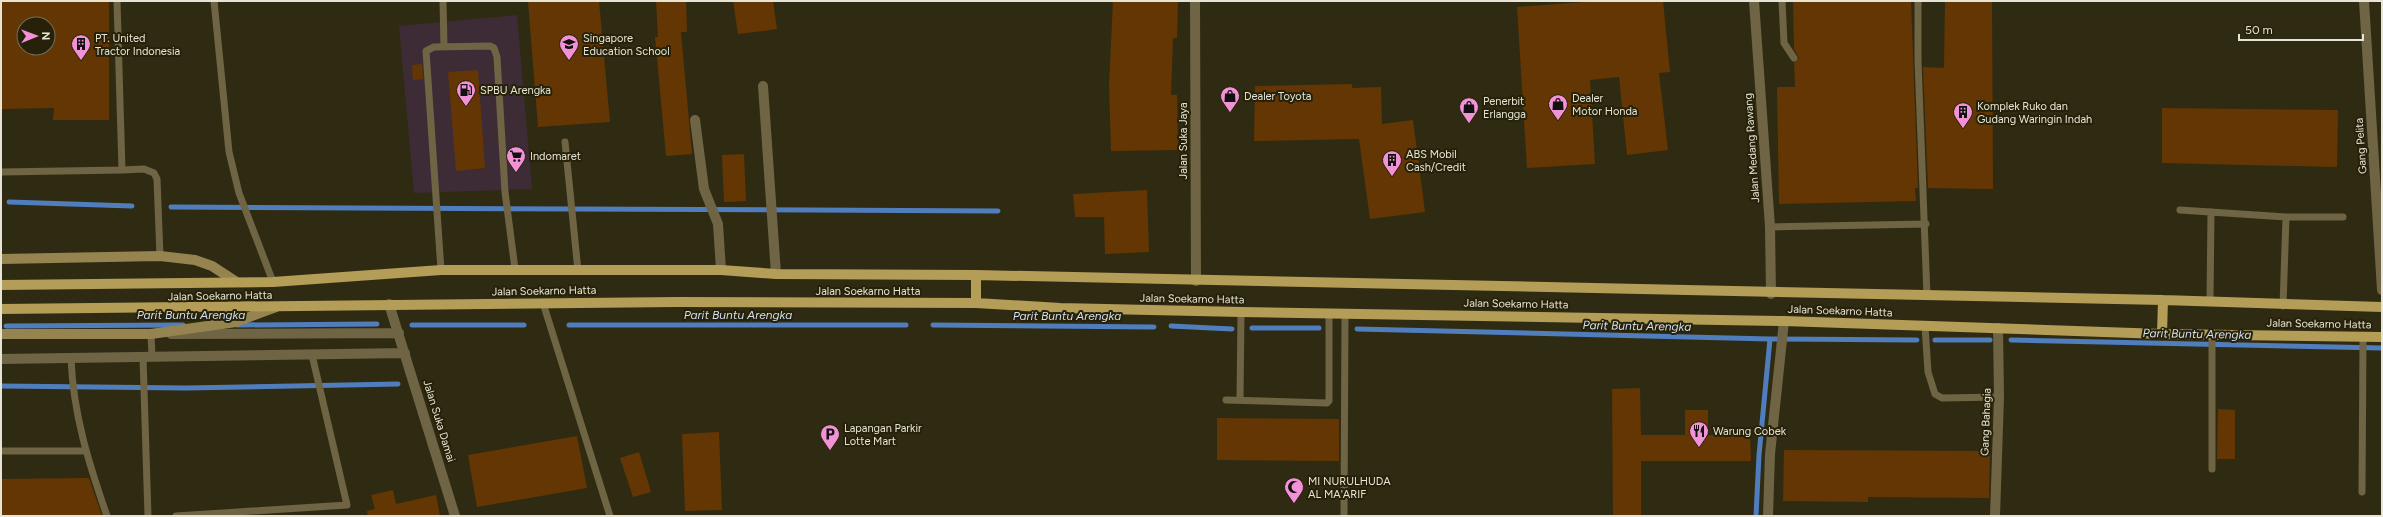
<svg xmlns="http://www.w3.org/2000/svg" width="2383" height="517" font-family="Figtree,sans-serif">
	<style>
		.commercial { fill: #3d2c36 }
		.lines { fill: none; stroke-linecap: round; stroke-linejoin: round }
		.stream { stroke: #507dbc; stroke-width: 5 }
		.building { fill: #643603; fill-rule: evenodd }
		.lane { stroke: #6f6444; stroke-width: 7 }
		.street { stroke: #6f6444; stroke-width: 10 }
		.secondary { stroke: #95844f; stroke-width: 10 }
		.primary { stroke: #b39d57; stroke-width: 10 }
		.labels { text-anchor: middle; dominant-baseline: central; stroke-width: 4; stroke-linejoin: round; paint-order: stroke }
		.poi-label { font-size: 11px; fill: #e6e4d5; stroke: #262108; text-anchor: start }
		.street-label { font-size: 11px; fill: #e6e4d5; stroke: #262108 }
		.water-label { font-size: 12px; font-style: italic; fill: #d2dff0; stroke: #262108 }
	</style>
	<rect width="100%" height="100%" fill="#2f2b12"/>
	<path class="commercial" d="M517,15l15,174 -118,4 -15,-167z"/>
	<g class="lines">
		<path class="stream" d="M9,202l123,4
			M171,207l827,4
			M237,325l140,-1
			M412,325h112
			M569,325h337
			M933,325l221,2
			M6,326l177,-1
			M1171,326l61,3
			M1252,328h67
			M1357,329l413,10 147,1
			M1935,340h55
			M2011,340l371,8
			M1,386l185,2 212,-4
			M1756,516l3,-61 11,-116"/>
	</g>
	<path class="building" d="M1,1h108v119h-56l1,-12 -53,1zM24,24h24v24h-24z
		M528,1h71l11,121 -72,5z
		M656,1h30l1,31h-6l11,122 -26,2 -11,-119h3z
		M733,1h40l4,28 -39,5z
		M1113,1h65l-1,37h-4l-2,57h6l1,55 -67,1 -2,-66z
		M1598,1h65l7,71 -11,1 9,77 -41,5 -8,-78 -29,3 5,84 -68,4 -10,-161z
		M1793,1h118l7,187h-3l1,13 -137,3 -2,-117h18l-1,-24 5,-5 -5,-9z
		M1945,1h47l1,188 -65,-1 -5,-121 21,1z
		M422,64l1,15 -10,1 -1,-15z
		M478,70l7,98 -29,3 -8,-99z
		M1352,84v4l29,-1 1,37 31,-4 12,92 -55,7 -11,-80 -105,2 1,-55z
		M2162,108l176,2 -1,57 -175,-4z
		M744,154l2,47 -22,1 -2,-47z
		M1147,190l2,62 -44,2 -1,-37h-29l-2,-23z
		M1640,388l1,47h44v-25h23v25h42l1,26h-110v55h-28l-1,-127z
		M2218,409l17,1v49h-18z
		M1217,418l122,1v42l-122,-1z
		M719,432l3,78 -37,1 -3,-77z
		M577,436l10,52 -110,19 -9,-52z
		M1784,450l206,1 -1,47 -121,-1v5l-85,-1z
		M639,452l12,40 -18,5 -13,-39z
		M89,478l13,38h-101v-37z
		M393,490l3,14 40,-9 4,21h-72l-1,-5 8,-2 -4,-14z"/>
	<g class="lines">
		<path class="lane" d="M117,1l5,169 22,-1 10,4 3,6 3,77
			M214,1l15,151 10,41 34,89
			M443,1l1,46
			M1782,1l2,42 10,15
			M1918,1v60l9,235
			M565,142l13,129
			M1,172l121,-2
			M2180,210l106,7
			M1770,227l156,-3
			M441,270l-15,-219 8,-4 56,-1 4,2 3,9 8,135 10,77
			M2210,302l1,-90
			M543,303l67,213
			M2283,306l3,-89h57
			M1925,326l3,46 7,22 7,4 57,-1
			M151,334l1,23
			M143,357l5,159
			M71,358c2,56 18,106 36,158
			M1226,400l101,3 2,-2v-87
			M1240,400l1,-88
			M1,451h84
			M2212,469v-135
			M2362,492l1,-155
			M176,516l171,-11 -35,-150
			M1344,516l1,-203"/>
		<path class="street" d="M1195,1l1,280
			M1754,1l16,226 1,67
			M2364,1l18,289
			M763,86l13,188
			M695,120l9,69 14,35 3,46
			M389,304l66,212
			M171,334l228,-1
			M1,359l404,-6
			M1768,516l2,-62 14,-133
			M1995,516l4,-119 -1,-69"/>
		<path class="secondary" d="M1,259l159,-3 35,4 17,6 23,15
			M1,334h150l85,-12 40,-15"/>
		<path class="primary" d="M1,285l272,-3 168,-12h280l55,4 200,1 1187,25 219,7
			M976,303v-28
			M1,309l676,-7 299,1 84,5 181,4 543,9 378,13 220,3
			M2162,334l1,-34"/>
	</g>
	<defs>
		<symbol id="building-pin" viewBox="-11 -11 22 30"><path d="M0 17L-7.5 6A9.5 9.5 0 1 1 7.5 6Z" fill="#f391d6" stroke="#262108"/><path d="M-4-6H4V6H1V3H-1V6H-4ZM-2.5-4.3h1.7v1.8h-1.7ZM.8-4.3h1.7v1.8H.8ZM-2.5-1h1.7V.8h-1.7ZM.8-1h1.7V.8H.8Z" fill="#111"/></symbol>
		<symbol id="school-pin" viewBox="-11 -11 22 30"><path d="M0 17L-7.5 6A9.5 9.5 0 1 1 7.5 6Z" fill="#f391d6" stroke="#262108"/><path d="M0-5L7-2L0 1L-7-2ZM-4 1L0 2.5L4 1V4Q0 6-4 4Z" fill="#111"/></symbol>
		<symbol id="fuel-pin" viewBox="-11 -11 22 30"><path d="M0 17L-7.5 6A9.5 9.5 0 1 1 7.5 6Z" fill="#f391d6" stroke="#262108"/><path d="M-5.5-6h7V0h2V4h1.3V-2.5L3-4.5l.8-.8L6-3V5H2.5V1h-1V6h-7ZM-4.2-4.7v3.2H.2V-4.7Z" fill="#111"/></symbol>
		<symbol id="shop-pin" viewBox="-11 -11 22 30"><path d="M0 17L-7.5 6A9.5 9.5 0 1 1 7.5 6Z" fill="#f391d6" stroke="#262108"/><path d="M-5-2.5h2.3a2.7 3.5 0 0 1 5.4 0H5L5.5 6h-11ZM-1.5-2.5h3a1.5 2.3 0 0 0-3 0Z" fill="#111"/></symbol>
		<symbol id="supermarket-pin" viewBox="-11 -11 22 30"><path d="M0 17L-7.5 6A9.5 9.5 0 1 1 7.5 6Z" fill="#f391d6" stroke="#262108"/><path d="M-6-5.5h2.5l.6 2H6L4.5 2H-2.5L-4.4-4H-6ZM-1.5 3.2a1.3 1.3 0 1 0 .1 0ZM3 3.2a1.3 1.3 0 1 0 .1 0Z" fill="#111"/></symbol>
		<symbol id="restaurant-pin" viewBox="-11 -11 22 30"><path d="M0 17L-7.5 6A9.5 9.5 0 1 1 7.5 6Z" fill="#f391d6" stroke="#262108"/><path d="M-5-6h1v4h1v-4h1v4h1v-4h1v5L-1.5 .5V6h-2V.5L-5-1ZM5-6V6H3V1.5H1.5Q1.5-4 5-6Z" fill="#111"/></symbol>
		<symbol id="parking-pin" viewBox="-11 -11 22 30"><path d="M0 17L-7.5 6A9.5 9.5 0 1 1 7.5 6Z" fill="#f391d6" stroke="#262108"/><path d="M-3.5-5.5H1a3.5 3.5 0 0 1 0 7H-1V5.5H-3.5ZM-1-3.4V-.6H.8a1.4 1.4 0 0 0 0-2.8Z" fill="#111"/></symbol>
		<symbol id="mosque-pin" viewBox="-11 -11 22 30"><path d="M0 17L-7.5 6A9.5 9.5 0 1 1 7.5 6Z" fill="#f391d6" stroke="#262108"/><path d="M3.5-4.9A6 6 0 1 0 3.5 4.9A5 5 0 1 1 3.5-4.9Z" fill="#111"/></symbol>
	</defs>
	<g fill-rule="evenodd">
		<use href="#building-pin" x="70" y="33" width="22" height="30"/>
		<use href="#school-pin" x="558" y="33" width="22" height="30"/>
		<use href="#fuel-pin" x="455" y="79" width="22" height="30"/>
		<use href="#shop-pin" x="1219" y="85" width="22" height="30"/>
		<use href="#shop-pin" x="1547" y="93" width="22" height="30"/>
		<use href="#shop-pin" x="1458" y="96" width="22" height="30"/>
		<use href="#building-pin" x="1952" y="101" width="22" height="30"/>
		<use href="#supermarket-pin" x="505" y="145" width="22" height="30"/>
		<use href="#building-pin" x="1381" y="149" width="22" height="30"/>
		<use href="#restaurant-pin" x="1688" y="420" width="22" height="30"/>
		<use href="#parking-pin" x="819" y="423" width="22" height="30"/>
		<use href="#mosque-pin" x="1283" y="476" width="22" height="30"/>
	</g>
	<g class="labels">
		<g class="poi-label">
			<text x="95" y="38">PT. United<tspan x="95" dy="13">Tractor Indonesia</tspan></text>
			<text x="583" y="38">Singapore<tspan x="583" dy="13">Education School</tspan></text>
			<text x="480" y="90">SPBU Arengka</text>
			<text x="1244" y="96">Dealer Toyota</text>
			<text x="1572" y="98">Dealer<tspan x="1572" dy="13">Motor Honda</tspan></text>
			<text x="1483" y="101">Penerbit<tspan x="1483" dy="13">Erlangga</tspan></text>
			<text x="1977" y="106">Komplek Ruko dan<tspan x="1977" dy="13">Gudang Waringin Indah</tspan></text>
			<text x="1406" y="154">ABS Mobil<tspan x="1406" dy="13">Cash/Credit</tspan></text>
			<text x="530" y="156">Indomaret</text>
			<text x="844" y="428">Lapangan Parkir<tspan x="844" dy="13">Lotte Mart</tspan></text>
			<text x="1713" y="431">Warung Cobek</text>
			<text x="1308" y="481">MI NURULHUDA<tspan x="1308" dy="13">AL MA'ARIF</tspan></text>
		</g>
		<g class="street-label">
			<text transform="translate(1183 141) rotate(-90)">Jalan Suka Jaya</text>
			<text transform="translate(2361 146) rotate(-94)">Gang Pelita</text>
			<text transform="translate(1752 148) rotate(-94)">Jalan Medang Rawang</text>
			<text transform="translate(544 291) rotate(-1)">Jalan Soekarno Hatta</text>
			<text x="868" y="291">Jalan Soekarno Hatta</text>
			<text transform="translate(220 296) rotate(-1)">Jalan Soekarno Hatta</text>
			<text transform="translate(1192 299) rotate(1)">Jalan Soekarno Hatta</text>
			<text transform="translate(1516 304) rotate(1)">Jalan Soekarno Hatta</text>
			<text transform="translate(1840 311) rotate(2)">Jalan Soekarno Hatta</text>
			<text transform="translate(2319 324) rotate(1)">Jalan Soekarno Hatta</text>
			<text transform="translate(439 421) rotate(73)">Jalan Suka Damai</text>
			<text transform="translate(1986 422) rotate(-88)">Gang Bahagia</text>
		</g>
		<g class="water-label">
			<text x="191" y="315">Parit Buntu Arengka</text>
			<text x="738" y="315">Parit Buntu Arengka</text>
			<text x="1067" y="316">Parit Buntu Arengka</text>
			<text transform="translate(1637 326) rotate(1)">Parit Buntu Arengka</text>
			<text transform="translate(2197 334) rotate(1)">Parit Buntu Arengka</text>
		</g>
	</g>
	<rect width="2383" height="517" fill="none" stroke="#e6e4d5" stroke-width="4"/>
	<g transform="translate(36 36) rotate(89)"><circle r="19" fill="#262108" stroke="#736f5a"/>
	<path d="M0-3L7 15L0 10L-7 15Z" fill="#f391d6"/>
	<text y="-6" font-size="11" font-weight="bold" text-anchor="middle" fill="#e6e4d5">N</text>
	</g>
	<path d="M2239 34v6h124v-6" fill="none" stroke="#e6e4d5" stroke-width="2"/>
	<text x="2245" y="34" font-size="12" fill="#e6e4d5" stroke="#262108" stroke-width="3" paint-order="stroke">50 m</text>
</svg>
